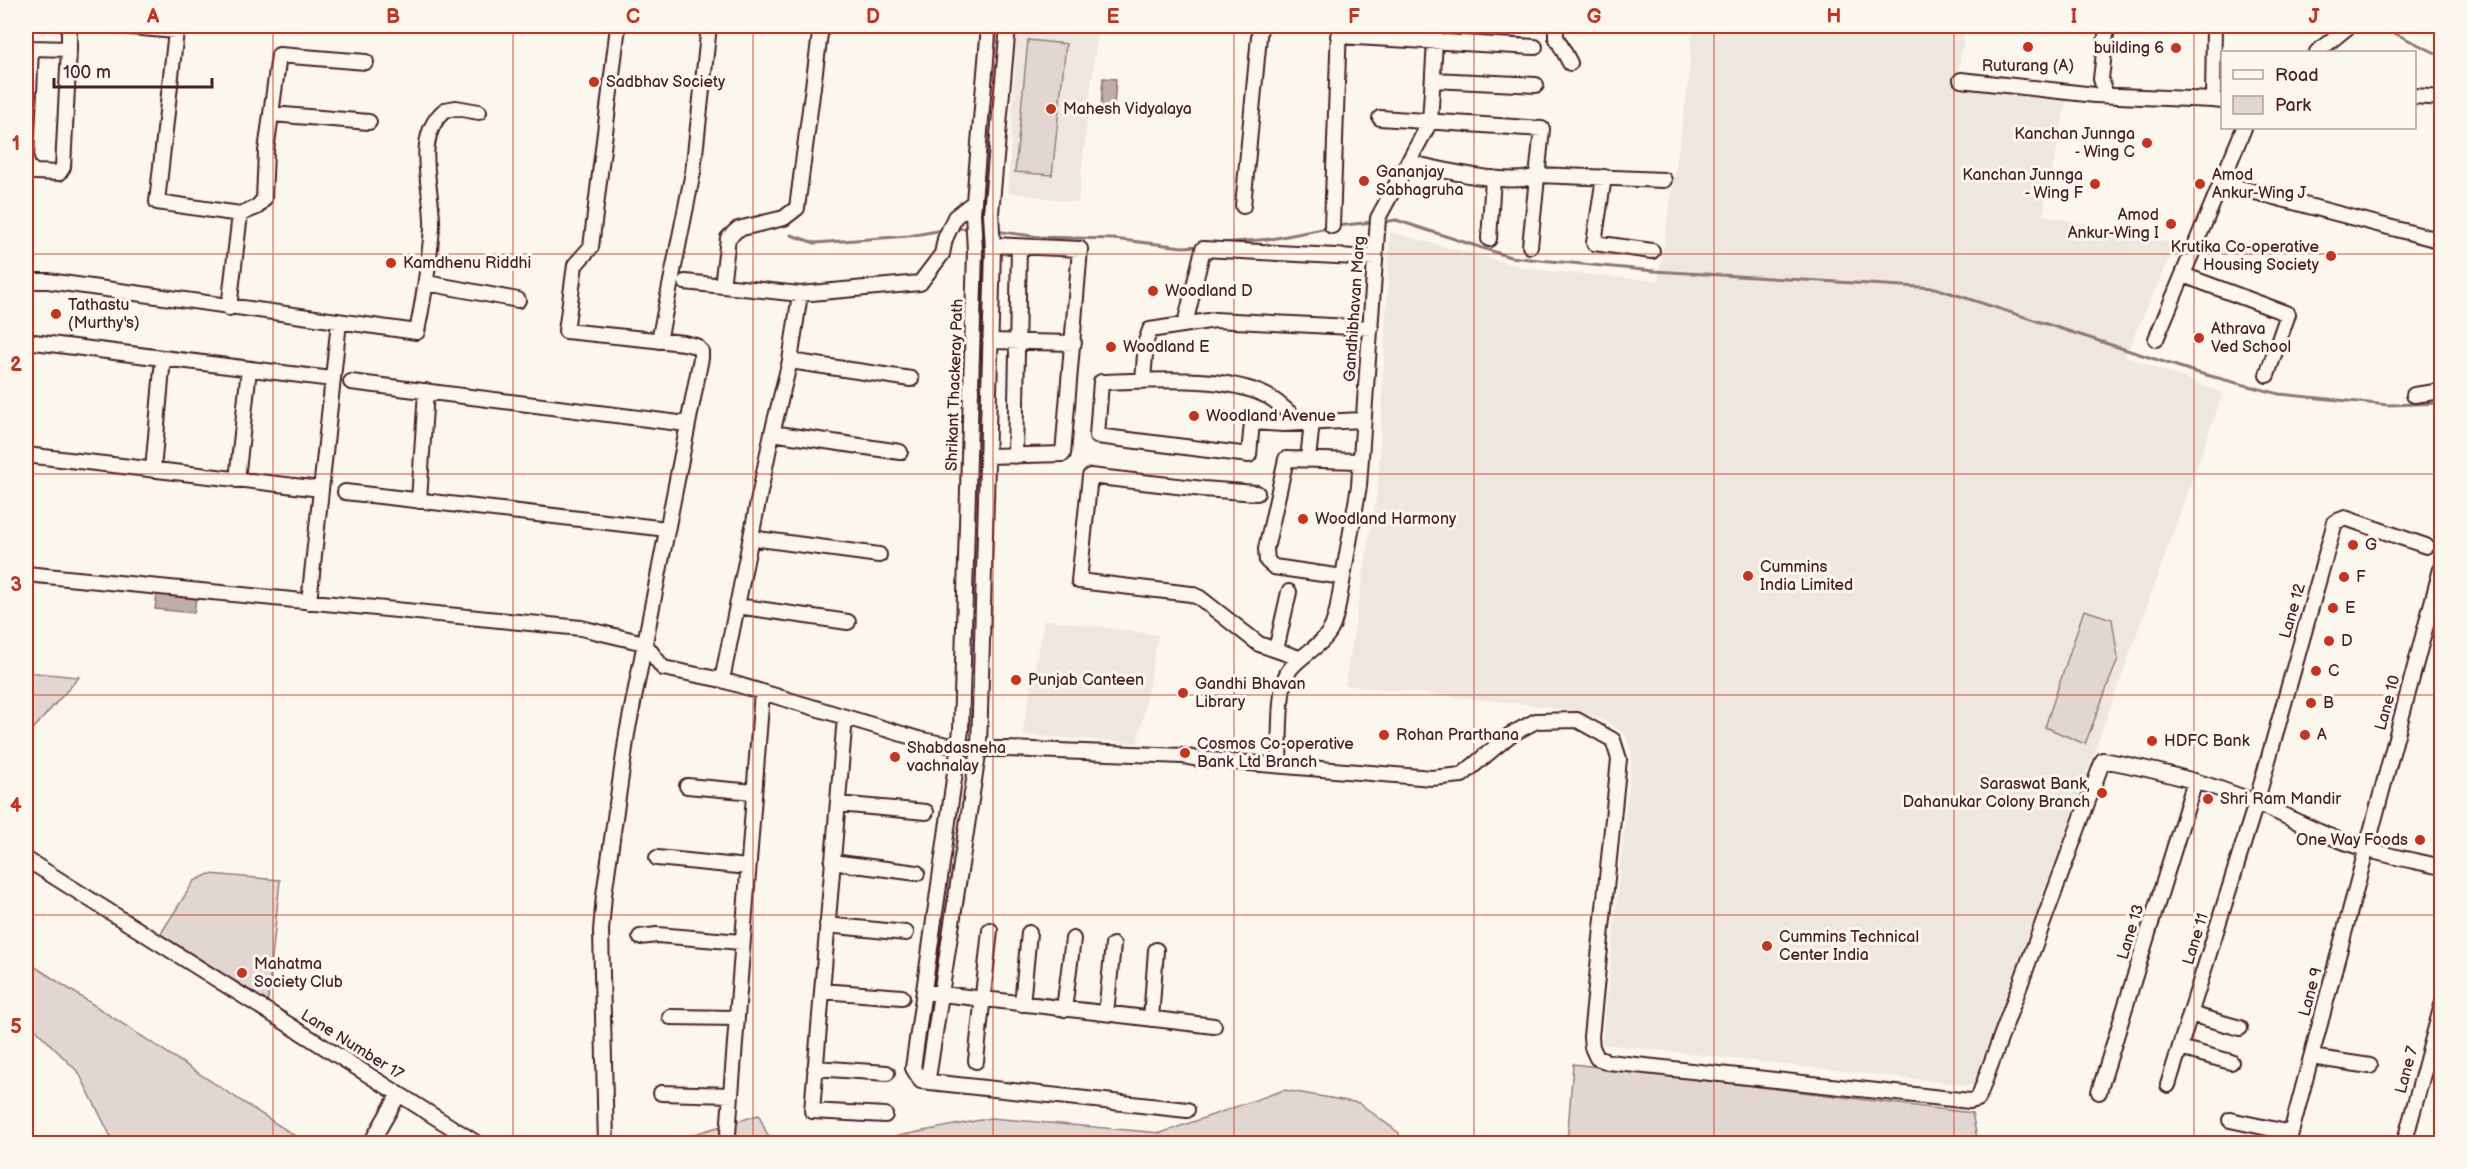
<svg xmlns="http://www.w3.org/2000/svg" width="2467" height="1169" font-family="'Balsamiq Sans',sans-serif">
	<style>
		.built { fill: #eee7de }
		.green { fill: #e2d7d0; stroke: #967b7e; stroke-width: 1.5 }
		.water { fill: #bfadaa; stroke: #907477; stroke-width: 1.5 }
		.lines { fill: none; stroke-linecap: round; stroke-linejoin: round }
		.stream { stroke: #907477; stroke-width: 3 }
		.minor-casing { stroke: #4a1f2b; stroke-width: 18 }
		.minor { stroke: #fbf7ec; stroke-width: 14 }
		.grid { fill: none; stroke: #c8321e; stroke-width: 1.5; stroke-opacity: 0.55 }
		.poi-dot { fill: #c8321e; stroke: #fbf7ec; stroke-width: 2 }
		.labels { text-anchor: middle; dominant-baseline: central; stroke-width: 6; stroke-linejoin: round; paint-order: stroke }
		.poi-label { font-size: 16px; fill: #4a1f2b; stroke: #fbf7ec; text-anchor: start }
		.street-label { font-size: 16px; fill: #4a1f2b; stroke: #fbf7ec }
		.neatline { fill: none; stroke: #c8321e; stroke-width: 2 }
		.grid-label { font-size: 20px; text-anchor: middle; font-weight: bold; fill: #c8321e }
	</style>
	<rect width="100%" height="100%" fill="#fbf7ec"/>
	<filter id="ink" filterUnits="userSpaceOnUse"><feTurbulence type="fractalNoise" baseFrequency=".0167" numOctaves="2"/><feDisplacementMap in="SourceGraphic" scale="12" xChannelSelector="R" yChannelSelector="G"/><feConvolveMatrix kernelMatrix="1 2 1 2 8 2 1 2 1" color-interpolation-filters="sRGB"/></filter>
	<g filter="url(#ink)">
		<path class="built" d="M1017,26h81l-20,177 -70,-11z
			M1692,26h274l-11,61 112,12 -24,116 133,29 -51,112 98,37 -248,693 -373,-42 30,-290 -7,-20 -25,-16 -50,-11 -205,-22 33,-200 12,-253 139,37 129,12 30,-194z
			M1044,619l114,16 -20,108 -116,-8z"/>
		<path class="green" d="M1028,40l38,4 -14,131 -37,-3z
			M2084,610l28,9 6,40 -33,85 -40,-17z
			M26,672l53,5 -53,60z
			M209,874l71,6 -13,128 -109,-70 36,-57z
			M26,961l280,182h-192l-35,-70 -53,-53z
			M1573,1064l399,49 6,30 -411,1z
			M1284,1090l75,13 40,30 2,10h-566l42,-3 114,-22 170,15z
			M759,1115l8,19 7,9 -114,1z"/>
		<path class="water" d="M1103,78l13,1 -2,29 -13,-1z
			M157,594l39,4 -2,15 -39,-4z"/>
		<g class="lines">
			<path class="stream" d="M2384,26l8,6 50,24
				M1382,222l14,-2 114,37 144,14 281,17 260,84 84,22 109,11 54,-2
				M1337,226l35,-4
				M956,228l14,1
				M995,231l45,6 73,2 70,8 17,-1
				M791,235l24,8 94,-7 34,-6
				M1222,243l49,-4 57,-11"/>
			<defs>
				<path id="minor" d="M119,26l57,5 -19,171 83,12 -11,94
					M1556,26v11l14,26
					M2214,26l-1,74 9,1
					M1338,36l197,11
					M26,48h5l38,1 -6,118 -4,6 -24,-1 -7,-5 -2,-9 5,-110
					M69,49v-23
					M2317,52l32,-26
					M1433,80l103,5
					M1961,80l134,15 118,5
					M2106,95l-5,-16 6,-53
					M2414,96l28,2
					M272,114l97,8
					M1380,118l162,11 -12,117
					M1408,162c29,7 105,26 130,13l126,5
					M1604,177l-10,66 58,8
					M2221,183l221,58
					M1243,206l17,-180
					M240,214l17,-7 7,-8 2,-48 13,-96 87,7
					M1332,226l7,-200
					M1489,239l4,-61
					M2183,275l105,39 -21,61
					M26,281h22l369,51c7,-35 12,-69 15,-104 2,-37 -21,-90 13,-118l11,-2 23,4
					M685,282l115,12 120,-11 22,-29 3,-15 10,-22 19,-15
					M427,283l91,17
					M722,286l6,-48 10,-9 46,-11 13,-10 24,-182
					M1185,324l18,-75 172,9
					M2156,339l88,-211
					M26,341l306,38
					M659,341l34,-169 16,-146
					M990,341l84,2
					M790,361l121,18
					M1143,381l3,-40 4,-11 65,-10 156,8
					M351,382l336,42
					M2414,395l28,-4
					M1300,422c-10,-8 -21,-20 -33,-26 -44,-22 -118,-15 -166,-14l-4,54 152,19 3,-33 31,2 79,-4
					M772,433l128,19
					M26,455l295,34
					M987,456l76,-2 17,-205 -87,-4
					M1015,456l4,-209
					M1308,459l4,-37
					M153,470l10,-112
					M237,480l12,-111
					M345,492l322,37
					M1257,493l-54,-4 -113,-13 -11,105 112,13 9,4 59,46 40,14
					M419,501l7,-110
					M751,538l128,17
					M26,574l555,54 63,15 19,25 59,12 200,60 37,7 224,9 15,3 234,19 30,-3 48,-40 26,-14 41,-1 36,20 6,19 -28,278 1,10 5,11 11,4 362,39 8,-2 125,-339c53,10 104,22 154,43 36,16 70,35 109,46 25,8 50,12 76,18
					M1343,577l-69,-10 -7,-6 -1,-12 20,-90 74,2
					M309,602l30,-280
					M737,606l111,16
					M1276,650l13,-58
					M722,680l50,-247 18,-72 10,-67
					M845,717l-33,394 73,4
					M1279,765c1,-19 -1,-79 9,-93 11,-17 34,-25 43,-43 3,-5 4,-12 6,-18l22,-125 19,-268 52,-96 6,-96
					M687,786l67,6
					M838,804l88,8
					M657,858l91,9
					M26,859l452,285
					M832,862l85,11
					M827,925l79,8
					M640,937l17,-2 84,7
					M822,991l80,6
					M933,993l281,33
					M1022,1004l7,-71
					M1064,1009l9,-70
					M1106,1013l7,-68
					M2190,1014l50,14
					M670,1017l66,1
					M1151,1019l5,-69
					M2180,1048l51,14
					M2311,1057l59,9
					M976,1061l14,-131
					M815,1068l72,5
					M921,1081l8,-9 50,-324 14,-498 -2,-37 17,-187
					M921,1081l-8,-13 48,-338 14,-479 -2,-38 16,-187
					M921,1081l266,29
					M2168,1085l88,-282 79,-281 10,-4 81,28
					M2099,1092l96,-311
					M661,1093l70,2
					M2230,1120l61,13
					M728,1134l34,-442
					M372,1141l27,-47
					M606,1144l-5,-213 3,-36 23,-161 74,-376v-7l-5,-5 -12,-3 -118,-12 9,-66 16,-18 27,-221
					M2288,1144l154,-579
					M2404,1144l38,-139"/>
			</defs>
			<use href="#minor" class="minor-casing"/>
			<use href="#minor" class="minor"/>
		</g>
	</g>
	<path class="grid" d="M273,26v1118M513,26v1118M753,26v1118M993,26v1118M1234,26v1118M1474,26v1118M1714,26v1118M1954,26v1118M2194,26v1118M26,254h2416M26,474h2416M26,695h2416M26,915h2416"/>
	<g class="poi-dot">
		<circle cx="2028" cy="47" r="6"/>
		<circle cx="2176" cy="48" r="6"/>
		<circle cx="594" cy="82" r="6"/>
		<circle cx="1051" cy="109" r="6"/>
		<circle cx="2147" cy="143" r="6"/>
		<circle cx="1364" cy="181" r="6"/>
		<circle cx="2095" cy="184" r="6"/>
		<circle cx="2200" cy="184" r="6"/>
		<circle cx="2171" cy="224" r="6"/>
		<circle cx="2331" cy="256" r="6"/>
		<circle cx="391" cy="263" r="6"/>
		<circle cx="1153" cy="291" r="6"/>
		<circle cx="56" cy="314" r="6"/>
		<circle cx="2199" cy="338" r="6"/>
		<circle cx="1111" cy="347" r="6"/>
		<circle cx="1194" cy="416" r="6"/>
		<circle cx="1303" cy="519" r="6"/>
		<circle cx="2353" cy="545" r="6"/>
		<circle cx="1748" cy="576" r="6"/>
		<circle cx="2344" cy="577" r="6"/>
		<circle cx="2333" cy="608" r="6"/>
		<circle cx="2329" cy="641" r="6"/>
		<circle cx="2316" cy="671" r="6"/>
		<circle cx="1016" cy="680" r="6"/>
		<circle cx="1183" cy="693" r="6"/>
		<circle cx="2311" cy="703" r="6"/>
		<circle cx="1384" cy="735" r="6"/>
		<circle cx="2305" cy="735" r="6"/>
		<circle cx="2152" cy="741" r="6"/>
		<circle cx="1185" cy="753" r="6"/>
		<circle cx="895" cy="757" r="6"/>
		<circle cx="2102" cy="793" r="6"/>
		<circle cx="2208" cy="799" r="6"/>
		<circle cx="2420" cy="840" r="6"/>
		<circle cx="1767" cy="946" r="6"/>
		<circle cx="242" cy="973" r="6"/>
	</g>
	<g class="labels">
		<g class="poi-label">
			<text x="2164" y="48" text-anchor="end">building 6</text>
			<text x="2028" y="66" text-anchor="middle">Ruturang (A)</text>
			<text x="606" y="82">Sadbhav Society</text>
			<text x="1063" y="109">Mahesh Vidyalaya</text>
			<text x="2135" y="134" text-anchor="end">Kanchan Junnga<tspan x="2135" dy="18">- Wing C</tspan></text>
			<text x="1376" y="172">Gananjay<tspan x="1376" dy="18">Sabhagruha</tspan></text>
			<text x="2083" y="175" text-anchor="end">Kanchan Junnga<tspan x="2083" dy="18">- Wing F</tspan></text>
			<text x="2212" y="175">Amod<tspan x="2212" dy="18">Ankur-Wing J</tspan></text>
			<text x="2159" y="215" text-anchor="end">Amod<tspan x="2159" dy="18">Ankur-Wing I</tspan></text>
			<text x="2319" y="247" text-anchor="end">Krutika Co-operative<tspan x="2319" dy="18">Housing Society</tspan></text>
			<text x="403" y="263">Kamdhenu Riddhi</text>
			<text x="1165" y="291">Woodland D</text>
			<text x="68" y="305">Tathastu<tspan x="68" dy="18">(Murthy's)</tspan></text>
			<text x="2211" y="329">Athrava<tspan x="2211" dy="18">Ved School</tspan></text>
			<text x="1123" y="347">Woodland E</text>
			<text x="1206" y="416">Woodland Avenue</text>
			<text x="1315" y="519">Woodland Harmony</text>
			<text x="2365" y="545">G</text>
			<text x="1760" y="567">Cummins<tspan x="1760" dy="18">India Limited</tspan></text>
			<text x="2356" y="577">F</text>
			<text x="2345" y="608">E</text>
			<text x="2341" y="641">D</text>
			<text x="2328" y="671">C</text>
			<text x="1028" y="680">Punjab Canteen</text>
			<text x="1195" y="684">Gandhi Bhavan<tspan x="1195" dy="18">Library</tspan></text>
			<text x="2323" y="703">B</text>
			<text x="1396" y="735">Rohan Prarthana</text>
			<text x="2317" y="735">A</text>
			<text x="2164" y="741">HDFC Bank</text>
			<text x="1197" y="744">Cosmos Co-operative<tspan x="1197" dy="18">Bank Ltd Branch</tspan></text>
			<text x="907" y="748">Shabdasneha<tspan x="907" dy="18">vachnalay</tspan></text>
			<text x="2090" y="784" text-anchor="end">Saraswat Bank,<tspan x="2090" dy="18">Dahanukar Colony Branch</tspan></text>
			<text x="2220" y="799">Shri Ram Mandir</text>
			<text x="2408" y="840" text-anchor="end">One Way Foods</text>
			<text x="1779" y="937">Cummins Technical<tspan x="1779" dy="18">Center India</tspan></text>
			<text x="254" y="964">Mahatma<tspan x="254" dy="18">Society Club</tspan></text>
		</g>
		<g class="street-label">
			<text transform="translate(1355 309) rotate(-86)">Gandhibhavan Marg</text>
			<text transform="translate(955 385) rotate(-88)">Shrikant Thackeray Path</text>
			<text transform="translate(2293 611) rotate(-74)">Lane 12</text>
			<text transform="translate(2388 703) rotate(-75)">Lane 10</text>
			<text transform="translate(2131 932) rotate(-73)">Lane 13</text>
			<text transform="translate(2196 939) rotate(-73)">Lane 11</text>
			<text transform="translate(2311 992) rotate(-75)">Lane 9</text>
			<text transform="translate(352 1045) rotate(32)">Lane Number 17</text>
			<text transform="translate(2407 1070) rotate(-75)">Lane 7</text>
		</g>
	</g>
	<rect width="2467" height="1169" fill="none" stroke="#fbf7ec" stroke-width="66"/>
	<rect x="2221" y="51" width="195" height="78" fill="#fbf7ec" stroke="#b4a19f" stroke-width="1.5"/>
	<rect x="2233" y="70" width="30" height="9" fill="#fbf7ec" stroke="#b4a19f" stroke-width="1.5"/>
	<text x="2275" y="81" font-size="18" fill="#4a1f2b">Road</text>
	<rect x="2233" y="96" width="30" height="18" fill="#e2d7d0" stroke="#b4a19f" stroke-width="1.5"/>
	<text x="2275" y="111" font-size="18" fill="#4a1f2b">Park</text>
	<path d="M54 78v9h158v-9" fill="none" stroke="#4a1f2b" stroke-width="3"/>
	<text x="63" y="78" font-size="18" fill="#4a1f2b" stroke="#fbf7ec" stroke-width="4.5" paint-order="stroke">100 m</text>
	<rect x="33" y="33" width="2401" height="1103" class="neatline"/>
	<g class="grid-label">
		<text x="153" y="23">A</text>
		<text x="393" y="23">B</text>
		<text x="633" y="23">C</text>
		<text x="873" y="23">D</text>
		<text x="1113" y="23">E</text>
		<text x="1354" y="23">F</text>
		<text x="1594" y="23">G</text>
		<text x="1834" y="23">H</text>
		<text x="2074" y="23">I</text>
		<text x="2314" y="23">J</text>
		<text x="16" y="150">1</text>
		<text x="16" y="371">2</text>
		<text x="16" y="591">3</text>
		<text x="16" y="812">4</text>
		<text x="16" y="1033">5</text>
	</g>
</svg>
